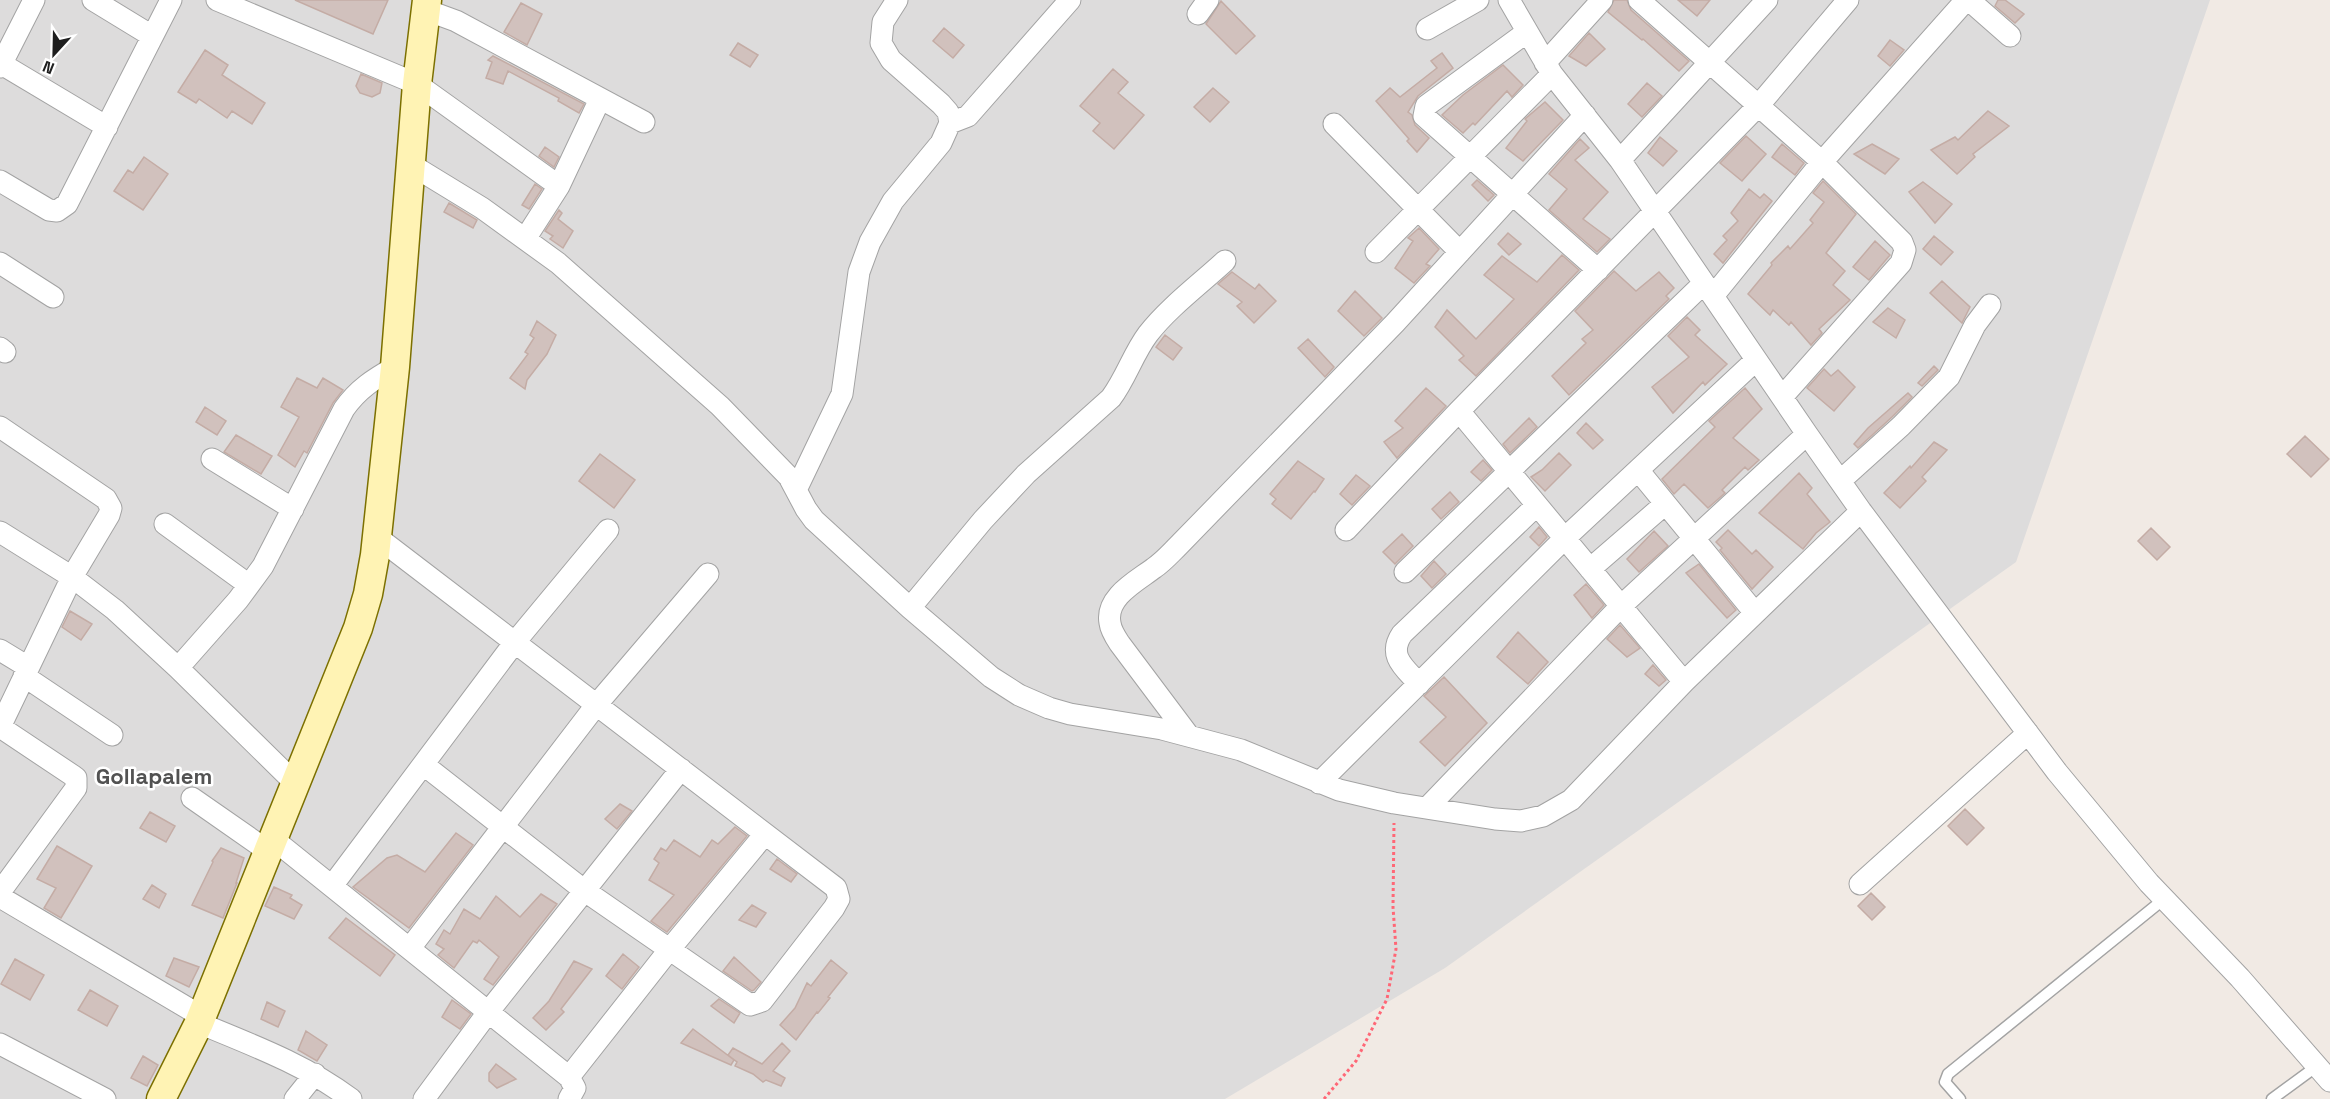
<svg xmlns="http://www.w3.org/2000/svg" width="2330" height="1099" font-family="'Space Grotesk',sans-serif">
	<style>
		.residential { fill: #dddcdc }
		.building { fill: #d1c1bd; stroke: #c4aca5; stroke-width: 1.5 }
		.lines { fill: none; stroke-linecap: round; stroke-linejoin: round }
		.lane-casing { stroke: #a3a3a3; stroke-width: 13 }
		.street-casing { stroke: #a3a3a3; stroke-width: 23 }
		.secondary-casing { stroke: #7c7000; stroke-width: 31 }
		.path { stroke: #ff6776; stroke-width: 3; stroke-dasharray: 3 3; stroke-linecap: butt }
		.lane { stroke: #fff; stroke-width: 10 }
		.street { stroke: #fff; stroke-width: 21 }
		.secondary { stroke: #fff3b4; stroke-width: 28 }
		.labels { text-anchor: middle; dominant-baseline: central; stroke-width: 5; stroke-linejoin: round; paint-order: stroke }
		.quarter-label { font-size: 22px; font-weight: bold; fill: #525252; stroke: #fff }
	</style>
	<rect width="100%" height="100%" fill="#f1eae4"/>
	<path class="residential" d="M0,0h2210l-194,562 -571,406 -220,131h-1225z"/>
	<path class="building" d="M295,0h93l-15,34z
		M1614,0h13l4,10 58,51 -10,10 -36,-32 -1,1 -34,-28z
		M1678,0h32l-13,16z
		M1998,0h7l19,14 -9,9 -20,-17z
		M1221,1l34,35 -19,18 -30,-30z
		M521,3l21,11 -15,31 -23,-13z
		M944,28l20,17 -11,13 -20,-17z
		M1589,33l16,16 -19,17 -17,-10z
		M1890,40l14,10 -14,16 -12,-10z
		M738,43l20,12 -8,12 -20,-12z
		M205,50l23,15 -6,10 43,28 -13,21 -20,-13 -5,7 -28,-19 -3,4 -18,-11z
		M1442,53l11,15 -35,28 -10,16 4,3 3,10 14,13 -12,14 -10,-11 2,-2 -33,-38 14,-13 10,9 37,-29 -6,-7z
		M493,56l91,48 -5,9 -21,-12 1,-3 -51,-27 -5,13 -17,-6 6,-16 -4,-2z
		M1503,65l20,20 -11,12 -5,-6 -32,34 -2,-2 -10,10 -21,-18 21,-20z
		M1113,69l15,13 -10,11 26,22 -30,34 -21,-18 7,-8 -20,-17z
		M361,74l21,9 -2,10 -8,4 -12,-4 -4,-7z
		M1647,83l15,13 -20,21 -14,-13z
		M1213,88l16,14 -19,20 -16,-15z
		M1545,102l18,18 -40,41 -17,-13 21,-27 -2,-2z
		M1988,111l21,15 -36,28 2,3 -18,17 -26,-24 24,-13 3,3z
		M1746,136l20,18 -24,27 -22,-18z
		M1660,137l17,14 -14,15 -15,-13z
		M1580,139l9,9 -14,12 33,32 -25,27 27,20 -13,13 -48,-42 18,-21 -18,-15z
		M1782,144l22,19 -9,12 -23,-18z
		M1872,144l27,15 -14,15 -31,-20z
		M545,147l14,10 -5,10 -15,-11z
		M144,157l24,17 -25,36 -29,-19 14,-21 5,3z
		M1477,180l17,15 -6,6 -16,-16z
		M1823,181l33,33 -30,39 19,18 -12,14 17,15 -31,29 3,4 -11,12 -20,-23 -2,3 -16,-15 -3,5 -22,-21 24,-29 -1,-2 17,-17 2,3 23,-26 -3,-3 14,-18 -11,-9z
		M1923,182l29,22 -17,19 -26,-31z
		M535,184l7,5 -13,20 -7,-4z
		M1749,189l11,9 4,-4 8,7 -49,62 -9,-9 13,-14 -4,-4 15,-15 -7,-8z
		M449,203l28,17 -4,8 -29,-16z
		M559,210l3,3 -4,6 15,12 -10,17 -13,-9 3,-3 -8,-5z
		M1419,228l20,21 -13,15 4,2 -16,17 -19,-15 18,-27 -5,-3z
		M1508,233l13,11 -12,11 -11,-11z
		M1934,236l19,16 -12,13 -18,-16z
		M1875,241l15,14 -21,25 -16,-13z
		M1562,255l17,15 -103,106 -17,-16 5,-4 -29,-29 12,-17 29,29 38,-40 -30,-24 18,-19 35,26z
		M1614,271l22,20 23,-19 15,16 -8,8 3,3 -100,96 -17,-19 34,-33 -4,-4 11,-9 -18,-19z
		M1232,272l23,17 4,-5 17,17 -22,22 -17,-17 5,-4 -24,-18z
		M1942,281l28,26 -8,16 -32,-30z
		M1355,291l27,27 -18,18 -26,-25z
		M1888,308l17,12 -9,18 -23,-16z
		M1687,317l13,13 -5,5 32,29 -22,21 -2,-3 -30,31 -21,-26 37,-30 -21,-21z
		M537,321l19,14 -9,19 -20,26 -2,9 -15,-11 18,-24 -3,-2 9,-14 -4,-3z
		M1165,335l17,13 -9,12 -17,-13z
		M1308,339l26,28 -9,10 -27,-29z
		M1934,366l4,4 -16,16 -4,-3z
		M1824,369l7,7 7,-6 17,17 -21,24 -27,-23z
		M297,378l20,10 6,-10 20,12 -10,13 -26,50 -3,-2 -9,16 -17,-12 21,-38 -18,-10z
		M1426,388l20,18 -49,52 -13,-16 19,-14 -8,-7z
		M1745,388l17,21 -29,29 26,22 -11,10 -3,-3 -23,23 3,3 -17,15 -24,-24 -10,10 -12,-15 53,-52 -6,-6z
		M1908,393l4,4 -20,20 -34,31 -4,-4 14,-16z
		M205,407l21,14 -9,14 -21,-13z
		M1529,418l8,9 -27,26 -7,-9z
		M1586,423l17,17 -10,9 -16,-16z
		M236,435l36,21 -11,18 -37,-22z
		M2305,436l24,23 -18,18 -24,-23z
		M1934,442l13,8 -25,27 4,4 -26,27 -16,-15 26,-27 1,2z
		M1559,453l12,12 -26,26 -14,-14 11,-7z
		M600,454l35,26 -21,28 -35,-27z
		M1483,460l9,10 -11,11 -10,-9z
		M1298,461l26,18 -9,13 -1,-1 -23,28 -19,-15 4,-5 -6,-5z
		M1799,473l13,15 -5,6 23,28 -14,11 -13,16 -44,-36z
		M1356,475l14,11 -18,19 -12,-11z
		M1450,492l9,10 -18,17 -9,-10z
		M1539,527l8,10 -8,9 -9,-9z
		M2151,528l19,19 -13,13 -19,-19z
		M1728,530l24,24 4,-4 17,17 -21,22 -32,-39 2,-2 -6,-6z
		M1654,531l14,15 -29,26 -12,-13z
		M1402,534l11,12 -18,18 -12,-12z
		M1434,561l12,13 -14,14 -11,-12z
		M1699,564l37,46 -9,8 -41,-45z
		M1586,584l18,21 -12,13 -18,-23z
		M70,611l22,13 -11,16 -19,-13z
		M1620,625l20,23 -13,9 -20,-18z
		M1518,632l30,30 -20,22 -31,-27z
		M1653,665l13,15 -7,6 -14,-12z
		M1444,677l43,46 -42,43 -25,-24 26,-25 -22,-21z
		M620,804l12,7 -15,18 -12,-10z
		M1965,809l19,19 -17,17 -19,-19z
		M150,812l25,14 -9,16 -26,-14z
		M735,827l12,9 -80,96 -16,-11 23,-26 -25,-15 10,-17 -5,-4 7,-11 5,3 8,-11 26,17 12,-17 6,4z
		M456,833l17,12 -64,83 -56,-41 34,-29 10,-3 28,17z
		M57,846l35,20 -31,52 -17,-10 12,-20 -19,-9z
		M221,848l23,10 -8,25h1l-14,35 -31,-13 21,-43 -1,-1z
		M777,859l20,15 -6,8 -21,-13z
		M152,885l14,9 -7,14 -16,-9z
		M274,887l18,8 -2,3 12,7 -8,14 -29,-13z
		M1871,893l14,14 -13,13 -14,-14z
		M541,894l16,10 -64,81 -9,-6 15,-22 -20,-17 -2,3 -4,-2 -19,27 -16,-13 6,-6 -8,-5 8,-14 6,4 14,-25 16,10 16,-23 24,21z
		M752,905l14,8 -10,14 -17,-7z
		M346,918l49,37 -15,21 -51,-38z
		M623,954l16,13 -17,22 -16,-13z
		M734,957l27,25 -7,8 -2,1 -29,-20z
		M174,958l25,9 -10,20 -23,-11z
		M15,959l29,16 -14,25 -29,-16z
		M831,960l16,13 -19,24 2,1 -12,15 -1,-1 -21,28 -16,-15 15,-17 12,-25 4,3z
		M574,961l18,8 -31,40 3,3 -18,18 -13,-12 16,-17z
		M90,990l28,16 -11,20 -29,-16z
		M719,999l21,14 -6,10 -23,-17z
		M452,1000l19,14 -11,15 -18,-12z
		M267,1002l18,9 -7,16 -17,-8z
		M693,1029l41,31 -3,5 -50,-22z
		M306,1031l21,14 -10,16 -19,-11z
		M782,1043l8,8 -17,20 12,7 -4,8 -15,-6 -3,2 -10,-8 -18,-8 2,-4 -9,-7 5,-7 29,16z
		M143,1056l15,9 -11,21 -16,-8z
		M496,1064l20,15 -19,9 -8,-7v-8z"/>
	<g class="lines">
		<defs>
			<path id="lane" d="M1960,1099l-15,-17 3,-8 216,-175
				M2272,1099l45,-33"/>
			<path id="street" d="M93,0l59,36
				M217,0l200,84 142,102
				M1509,0l43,74 68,86 187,274 54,77 196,261 92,111 91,95 90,103
				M1639,0l183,162 80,80 3,8 -4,13 -119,134
				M1969,0l41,36
				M426,10l30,11 188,101
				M1198,14l10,-14
				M1427,29l51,-29
				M1527,32l-101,74 -2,10 174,154
				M0,63l107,64
				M1545,63l57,-63
				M0,67l34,-67
				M950,123l18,-7 102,-116
				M1334,124l126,128
				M1620,160l147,-160
				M410,164l72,44 76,55 162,143 69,71 17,32 8,11 96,88 81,69 28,18 30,13 21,6 92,15 79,21 98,40 55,13 101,16 26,2 22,-5 28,-16 113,-118 177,-171
				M0,181l49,29 8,1 10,-7 104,-204
				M525,239l34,-53 41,-87
				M1376,252l176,-178
				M0,263l53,34
				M1713,296l109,-134 144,-162
				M0,348l5,4
				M1459,411l225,271
				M0,427l106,72 5,9 -2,7 -37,62 -72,150
				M212,459l81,50
				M1638,470l117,143
				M1840,481l61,-55 48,-49 26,-52 15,-20
				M796,490l46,-96 17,-122 11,-30 23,-41 48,-58 9,-20 -2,-11 -7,-8 -50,-44 -10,-17 2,-21 14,-22
				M165,524l84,61
				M1346,530l113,-119 300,-306 89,-105
				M0,532l72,45 43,33 63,58 117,115
				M377,537l459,351 3,11 -5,9 -72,93 -12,4 -165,-114 -161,-126
				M1590,569l75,-65
				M1405,572l299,-289
				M910,608l73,-88 43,-46 85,-76c15,-20 22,-44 37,-64 20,-26 52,-50 77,-73
				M0,650l28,17
				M178,668l60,-68 25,-34 81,-157c14,-20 30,-30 51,-42
				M24,676l88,59
				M1419,684c-14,-16 -32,-28 -17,-50l135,-129
				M0,727l72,48 4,3v10l-76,104
				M1189,736l-69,-92c-4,-6 -9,-13 -10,-21 -5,-26 27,-42 44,-55 9,-6 16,-14 24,-22l217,-223 190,-208
				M1319,783l246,-245 191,-178
				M192,798l76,53
				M1427,808l193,-201 187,-173
				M273,839l296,238 6,11 -6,11
				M1860,884l168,-151
				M332,886l183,-244 93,-112
				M0,897l201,119
				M410,948l187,-244 111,-130
				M199,1023c53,22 105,41 152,76
				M0,1044l105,55
				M569,1077l100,-127 96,-116
				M295,1099l20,-25
				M424,1099l65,-88 192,-242"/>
			<path id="secondary" d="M161,1099l38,-76 159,-395 10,-34 7,-39 20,-188 22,-283 10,-84"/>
		</defs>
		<use href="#lane" class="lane-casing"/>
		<use href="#street" class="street-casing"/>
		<use href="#secondary" class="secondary-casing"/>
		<path class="path" d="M1324,1099l32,-38 31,-62 9,-50 -3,-42 1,-84"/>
		<use href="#lane" class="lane"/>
		<use href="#street" class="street"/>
		<use href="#secondary" class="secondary"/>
	</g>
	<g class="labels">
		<g class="quarter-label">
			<text x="154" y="776">Gollapalem</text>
		</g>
	</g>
	<g transform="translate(54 54) rotate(202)" stroke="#ffffff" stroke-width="4.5" paint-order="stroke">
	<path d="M0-4.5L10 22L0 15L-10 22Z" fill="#1f1f1f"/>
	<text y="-9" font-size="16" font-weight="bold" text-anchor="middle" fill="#1f1f1f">N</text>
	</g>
</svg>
